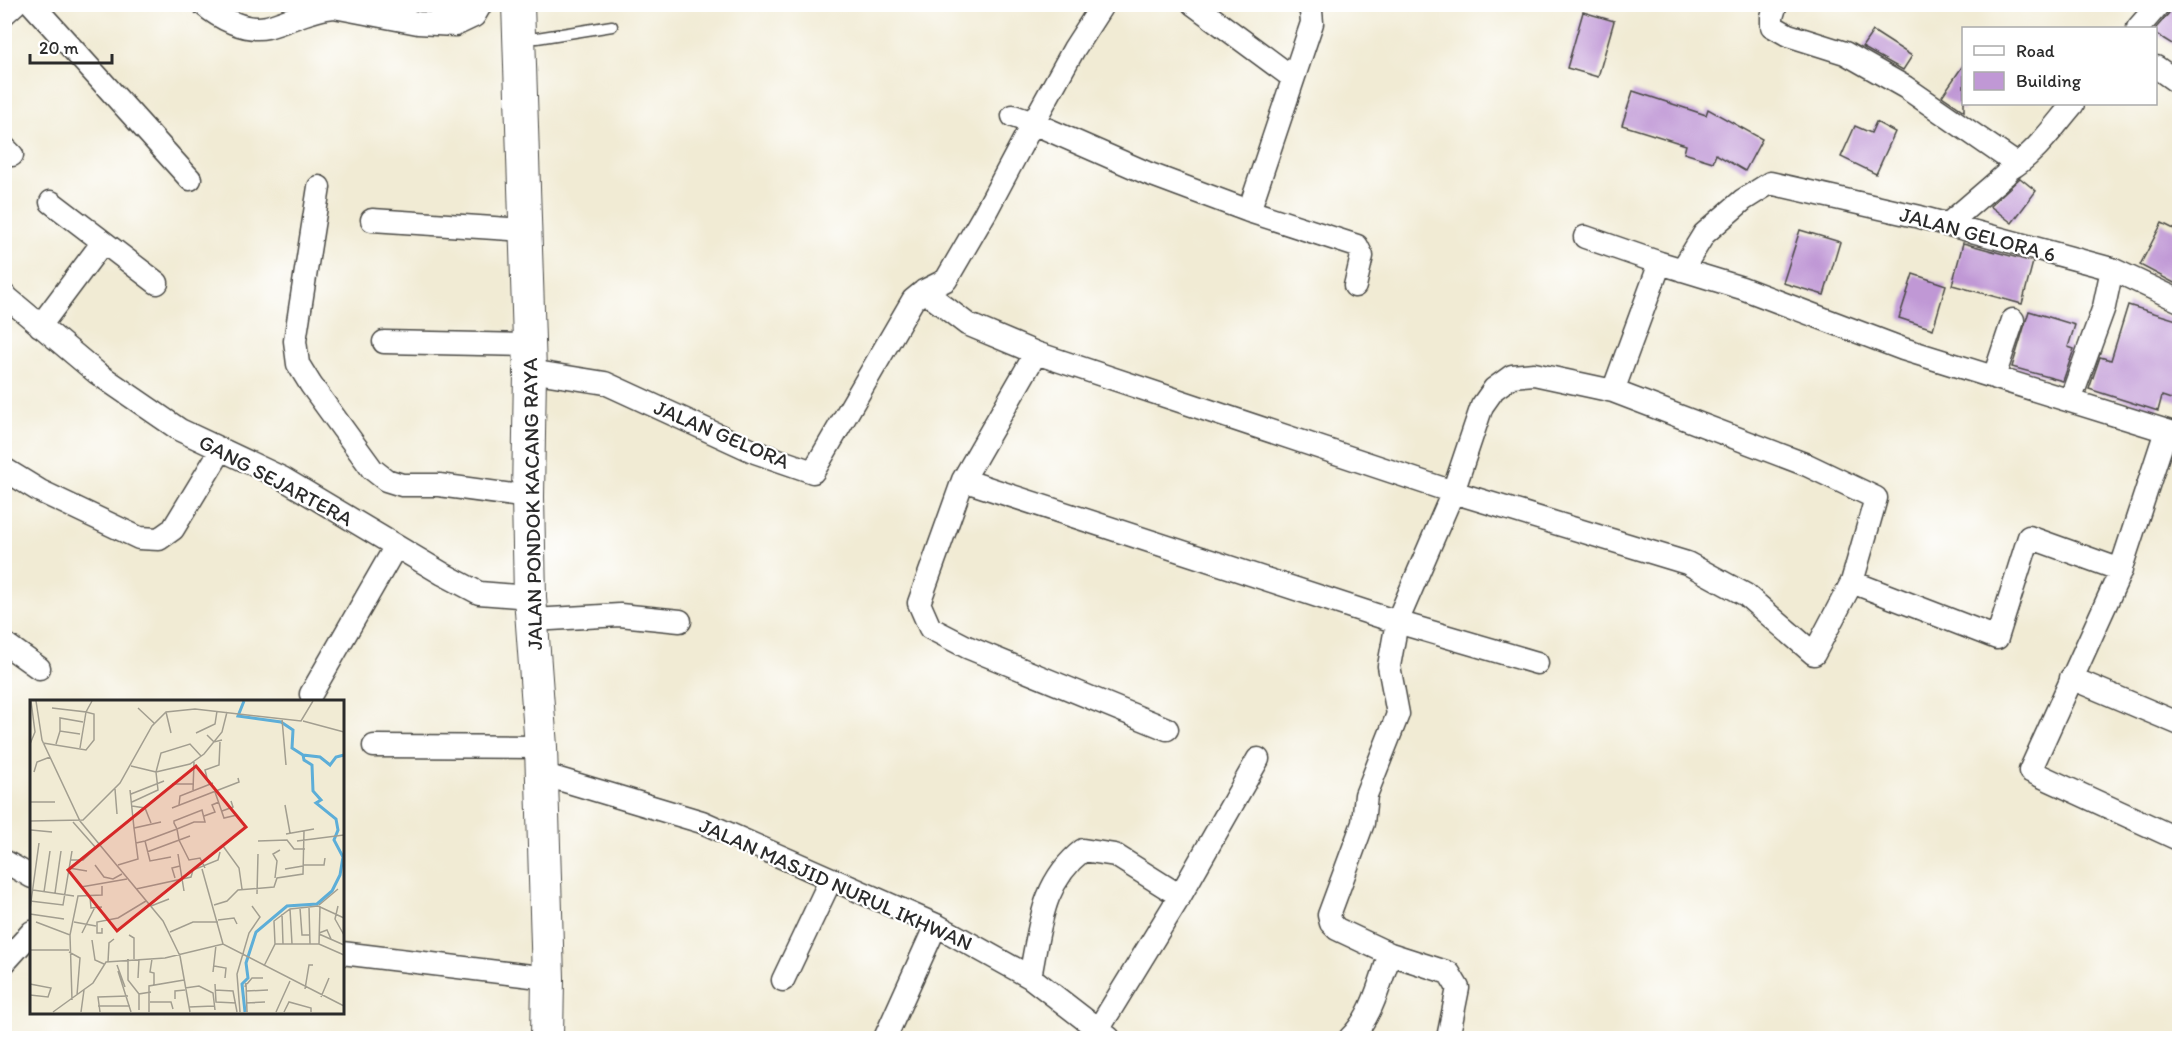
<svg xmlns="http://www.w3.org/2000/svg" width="2184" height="1043" font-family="Itim,sans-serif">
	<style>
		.building { fill: #c098d5 }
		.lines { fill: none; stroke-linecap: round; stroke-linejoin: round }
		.lane-casing { stroke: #494844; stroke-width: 13 }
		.street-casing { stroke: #494844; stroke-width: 25 }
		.secondary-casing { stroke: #494844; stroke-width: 34 }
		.lane { stroke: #fff; stroke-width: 10 }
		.street { stroke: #fff; stroke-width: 22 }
		.secondary { stroke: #fff; stroke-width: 32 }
		.labels { text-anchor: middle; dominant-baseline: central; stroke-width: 4.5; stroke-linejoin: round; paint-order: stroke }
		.street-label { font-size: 21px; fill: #2b2b2b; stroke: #fff }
		.inset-river { fill: none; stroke: #5daed8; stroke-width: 3 }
		.inset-road { fill: none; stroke: #a29e90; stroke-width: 1.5 }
		.view { fill: #d62828; fill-opacity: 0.15; stroke: #d62828; stroke-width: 3 }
		.inset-edge { fill: none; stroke: #2b2b2b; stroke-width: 3 }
	</style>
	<rect width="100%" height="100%" fill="#fff"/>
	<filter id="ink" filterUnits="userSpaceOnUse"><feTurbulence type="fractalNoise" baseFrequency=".0167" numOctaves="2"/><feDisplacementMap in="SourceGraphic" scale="12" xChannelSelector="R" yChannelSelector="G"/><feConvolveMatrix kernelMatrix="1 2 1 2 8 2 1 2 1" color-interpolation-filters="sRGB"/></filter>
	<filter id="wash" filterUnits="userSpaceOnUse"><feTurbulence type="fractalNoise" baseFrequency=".008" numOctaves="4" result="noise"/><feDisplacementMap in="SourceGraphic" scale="24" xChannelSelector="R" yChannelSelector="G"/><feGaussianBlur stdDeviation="1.35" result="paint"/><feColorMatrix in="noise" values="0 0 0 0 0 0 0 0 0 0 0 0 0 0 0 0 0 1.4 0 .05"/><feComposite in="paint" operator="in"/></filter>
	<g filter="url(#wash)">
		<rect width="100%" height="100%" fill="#f1ebd4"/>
		<g id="blocks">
			<path class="building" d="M2172,4h8v45l-24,-15v-6l13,-15z
				M1583,12l31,9 -16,56 -31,-9z
				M1873,31l39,25 -9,14 -41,-23z
				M1964,64v47l-22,-15z
				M1633,91l73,24 2,-6 54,30 -17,32 -29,-17 -3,8 -29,-9 2,-8 -64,-20z
				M1876,122l19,10 -19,42 -35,-17 14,-31 16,7z
				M2020,178l16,13 -24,32 -22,-17z
				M2162,223l18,9v54l-40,-21z
				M1800,230l40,12 -16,53 -41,-12z
				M1963,243l70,19 -11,42 -70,-19z
				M1913,274l33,11 -13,44 -34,-11z
				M2128,305l52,16v81l-18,-6 -4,15 -69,-22 11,-32 11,3z
				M2029,311l46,14 -7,22 6,2 -11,32 -51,-14z"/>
		</g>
	</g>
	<g filter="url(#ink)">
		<use href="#blocks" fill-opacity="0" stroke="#494844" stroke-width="1.5"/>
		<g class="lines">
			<defs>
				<path id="lane" d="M522,38h15l75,-12"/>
				<path id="street" d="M32,4l158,175
					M203,4c16,14 42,28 64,23 23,-6 43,-18 67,-20l84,16 37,2 19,-9 7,-12
					M1103,4l-29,45 -41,74 114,50 102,38 108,35 5,10 -7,30
					M1193,4l100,74
					M1776,4l-4,13v9l16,9 57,18 60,34 107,74 -2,8 -5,6 -58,50
					M4,14l11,-10
					M2138,28l21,-24
					M2156,67l24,17
					M4,147l8,8
					M2010,169c26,-16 44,-43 63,-65
					M319,187l-24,154 3,23 13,21 61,84 14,11 16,5h37l89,12
					M51,202l106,81
					M1249,211l63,-188 -1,-12 -4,-7
					M372,220l154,10
					M1585,237l75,26 82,25 161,61 277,86
					M1682,270l22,-36 39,-34 27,-17 150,34 192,52 68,32
					M924,291l43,33 69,29 417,139 234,71 59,32 68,59 38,-72 24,-84 -69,-33 -194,-74 -79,-17 -22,2 -18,13 -12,17 -29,86 -56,130 -8,44 9,48 -32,81 -3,28 -34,92 2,8 6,6 53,25 59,19 9,15 -10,50
					M4,295l93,78 83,57 102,48 161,96 36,19 51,4
					M40,326l63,-84
					M384,342l145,3
					M1036,353l-73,127 -44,123 11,25 37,19 200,82
					M530,371l75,12 150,69 58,20 100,-172 11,-9 22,-11 39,-67 48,-90 -20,-7
					M1994,377l19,-57
					M1613,391l47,-128
					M2070,401l34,-94 8,-38
					M2166,431l-48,146 -88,194 150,69
					M4,469l36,22 99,47 20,1 14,-10 48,-79
					M963,480l434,142 140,41
					M1852,582l145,56 32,-101 92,33
					M533,620l87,-5 60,6
					M4,643l35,25
					M2071,678l109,46
					M311,694l85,-148
					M374,746l167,1
					M542,774l160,48 234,103 94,52 79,61
					M4,861l28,16
					M342,953l206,25
					M4,963l28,-31
					M1030,977c10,-49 11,-94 53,-127l32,5 65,41
					M783,980l48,-101
					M885,1038l51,-113
					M1093,1038l87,-142 78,-137
					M1350,1038c22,-21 30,-56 40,-84"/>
				<path id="secondary" d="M518,4l12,367 -2,126 2,100 11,150 7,231 -1,60"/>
			</defs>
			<use href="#lane" class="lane-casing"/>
			<use href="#street" class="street-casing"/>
			<use href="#secondary" class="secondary-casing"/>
			<use href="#lane" class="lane"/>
			<use href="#street" class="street"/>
			<use href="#secondary" class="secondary"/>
		</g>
	</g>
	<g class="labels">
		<g class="street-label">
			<text transform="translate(1978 234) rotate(15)">JALAN GELORA 6</text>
			<text transform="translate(722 434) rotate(23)">JALAN GELORA</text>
			<text transform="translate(276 480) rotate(28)">GANG SEJARTERA</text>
			<text transform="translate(532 504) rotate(-91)">JALAN PONDOK KACANG RAYA</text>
			<text transform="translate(836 884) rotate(24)">JALAN MASJID NURUL IKHWAN</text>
		</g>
	</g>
	<g transform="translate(30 700)">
		<rect width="314" height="314" fill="#f1ebd4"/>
		<path class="inset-river" d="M214,1l-6,15 43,6 12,8 -1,18 11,7 17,2 10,8 6,-8 8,-2M215,312l-3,-28 6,-6 -2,-15 10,-31 31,-26 30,-2 15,-13 8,-16 3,-18 -9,-17 4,-10 -2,-11 -20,-16 5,-3 -8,-9 -1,-26 -8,-5 -1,-5"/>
		<path class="inset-road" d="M6,1l6,39 38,81 83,100 17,35M22,8l34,4 -6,36M108,8l16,15M136,12l5,21M252,19l4,46M273,21l41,11M30,31v-13l23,4M166,33l19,-9 2,-13M177,35l7,7 8,-2M13,43l43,7 8,-10v-26l-8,-2 6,-11M0,44l5,-12 -4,-31M26,44l4,-13 20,3M101,66l25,6M4,72l3,-10 13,-5M126,72l34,-8 14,-10 18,-22 5,-20M177,78l-2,-8 14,-5 1,-23M142,84h22M85,89l2,25M100,90l4,38 27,-6M163,90l1,-28M185,92l9,26 13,-3M101,94l33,-13M0,102h25M102,102l26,-12 -2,-18 5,-19 29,-9 11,12M149,105l1,-9 33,-13M255,105l5,28M102,106l13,2 6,15M142,108l67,-26 -1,-4M192,111l11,-4 -2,-6M174,116l11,-4 -3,-7 7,-3M0,121l53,-1 37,-37 32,-57 14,-14 29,-3 106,12 12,-20M1,130l21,2M256,134l28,-5M115,141l5,20 21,-4M228,141l29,-1 7,9h11M267,141l47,-6M106,143l9,-2 32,-12 17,-7h11l-3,-12 -28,11v2l3,6 2,11 10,20 11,-2 5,10M193,146l16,22 3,21M117,152l43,-16M148,154l6,37M40,160h13l13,-12 -23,-26M65,165l9,12 9,2 9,-5M88,165l20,-6 -4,-31M273,165h21l1,-7M39,168l18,3M172,169l21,75M255,169l18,-3M145,178l-3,-10 8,-2M245,178l2,-17 -4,-7 7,-4M51,187l46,-8M106,189l55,-12 2,-7 25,-10 2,-8M3,190l41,6M14,192l6,-41M25,193l6,-42M227,194l1,-40M60,197l1,11 11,-1M0,201l33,4 9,-54M184,205l13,-4 11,-11 36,-3 3,-9 26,-4 1,-43M289,205l19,-16M121,206l18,-7M308,206l-3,13 9,16M279,207l1,37M270,208l2,27h8M0,209l9,-66M260,209l2,35M0,214l34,5M252,214l1,30M188,220l16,-2 3,6M6,222l34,13 8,-39 24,-1v-9M44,222l22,4M72,228v5h-5v-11l21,-4 28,-17M140,232l23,-10h25M52,233l13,-26M289,233l8,-3 4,9M289,234l25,11M40,235l2,65M99,235l5,3v21M62,240l3,20 9,4M245,244h44l25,11M289,244l1,-38M0,250h39M39,252l11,6 -3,37M150,256l10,56M98,259v21l11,14M122,259l-2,13 4,1v12M78,262l1,-19 5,-4M87,265l8,22M184,266l12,2 -1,10M234,266l11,-22 -1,-23 16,-12 28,-3 26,12M88,271l13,41M183,272l3,-27M108,278l1,-19M0,284l21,4 -3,9 -18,-2M185,284l1,18 20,1M217,284l5,-6h11M215,287l1,-4 1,29M155,288l14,-2 14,7 2,17M275,289l4,-24h4M185,290l18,1 4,21M216,291l22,-1M291,297l8,-19M145,299v-8l10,-1M120,302h21l2,7M216,303l19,-1M68,306h32M159,307l25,-1M109,310v-16l12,-2M23,312l40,-29 13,-21 59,-4 58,-14 121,62M51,312l3,-22M70,312l-2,-15 30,-1M119,312v-26l35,-6M210,312l-3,-38 12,-41 11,-16 -8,-11M246,312l14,-31M254,312l5,-10 22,6v4"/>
		<path class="view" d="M166,66l50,61 -129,104 -49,-61z"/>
		<rect width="314" height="314" class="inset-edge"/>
	</g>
	<rect width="2184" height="1043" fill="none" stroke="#fff" stroke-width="24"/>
	<rect x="1962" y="27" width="195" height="78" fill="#ffffff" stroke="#aaaaaa" stroke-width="1.5"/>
	<rect x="1974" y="46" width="30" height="9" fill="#ffffff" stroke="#aaaaaa" stroke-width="1.5"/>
	<text x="2016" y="57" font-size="18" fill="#2b2b2b">Road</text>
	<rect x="1974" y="72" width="30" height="18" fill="#c098d5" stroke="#aaaaaa" stroke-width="1.5"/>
	<text x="2016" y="87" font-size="18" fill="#2b2b2b">Building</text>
	<path d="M30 54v9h82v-9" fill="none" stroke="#2b2b2b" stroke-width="3"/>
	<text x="39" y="54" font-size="18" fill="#2b2b2b" stroke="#ffffff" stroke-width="4.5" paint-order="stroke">20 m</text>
</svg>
